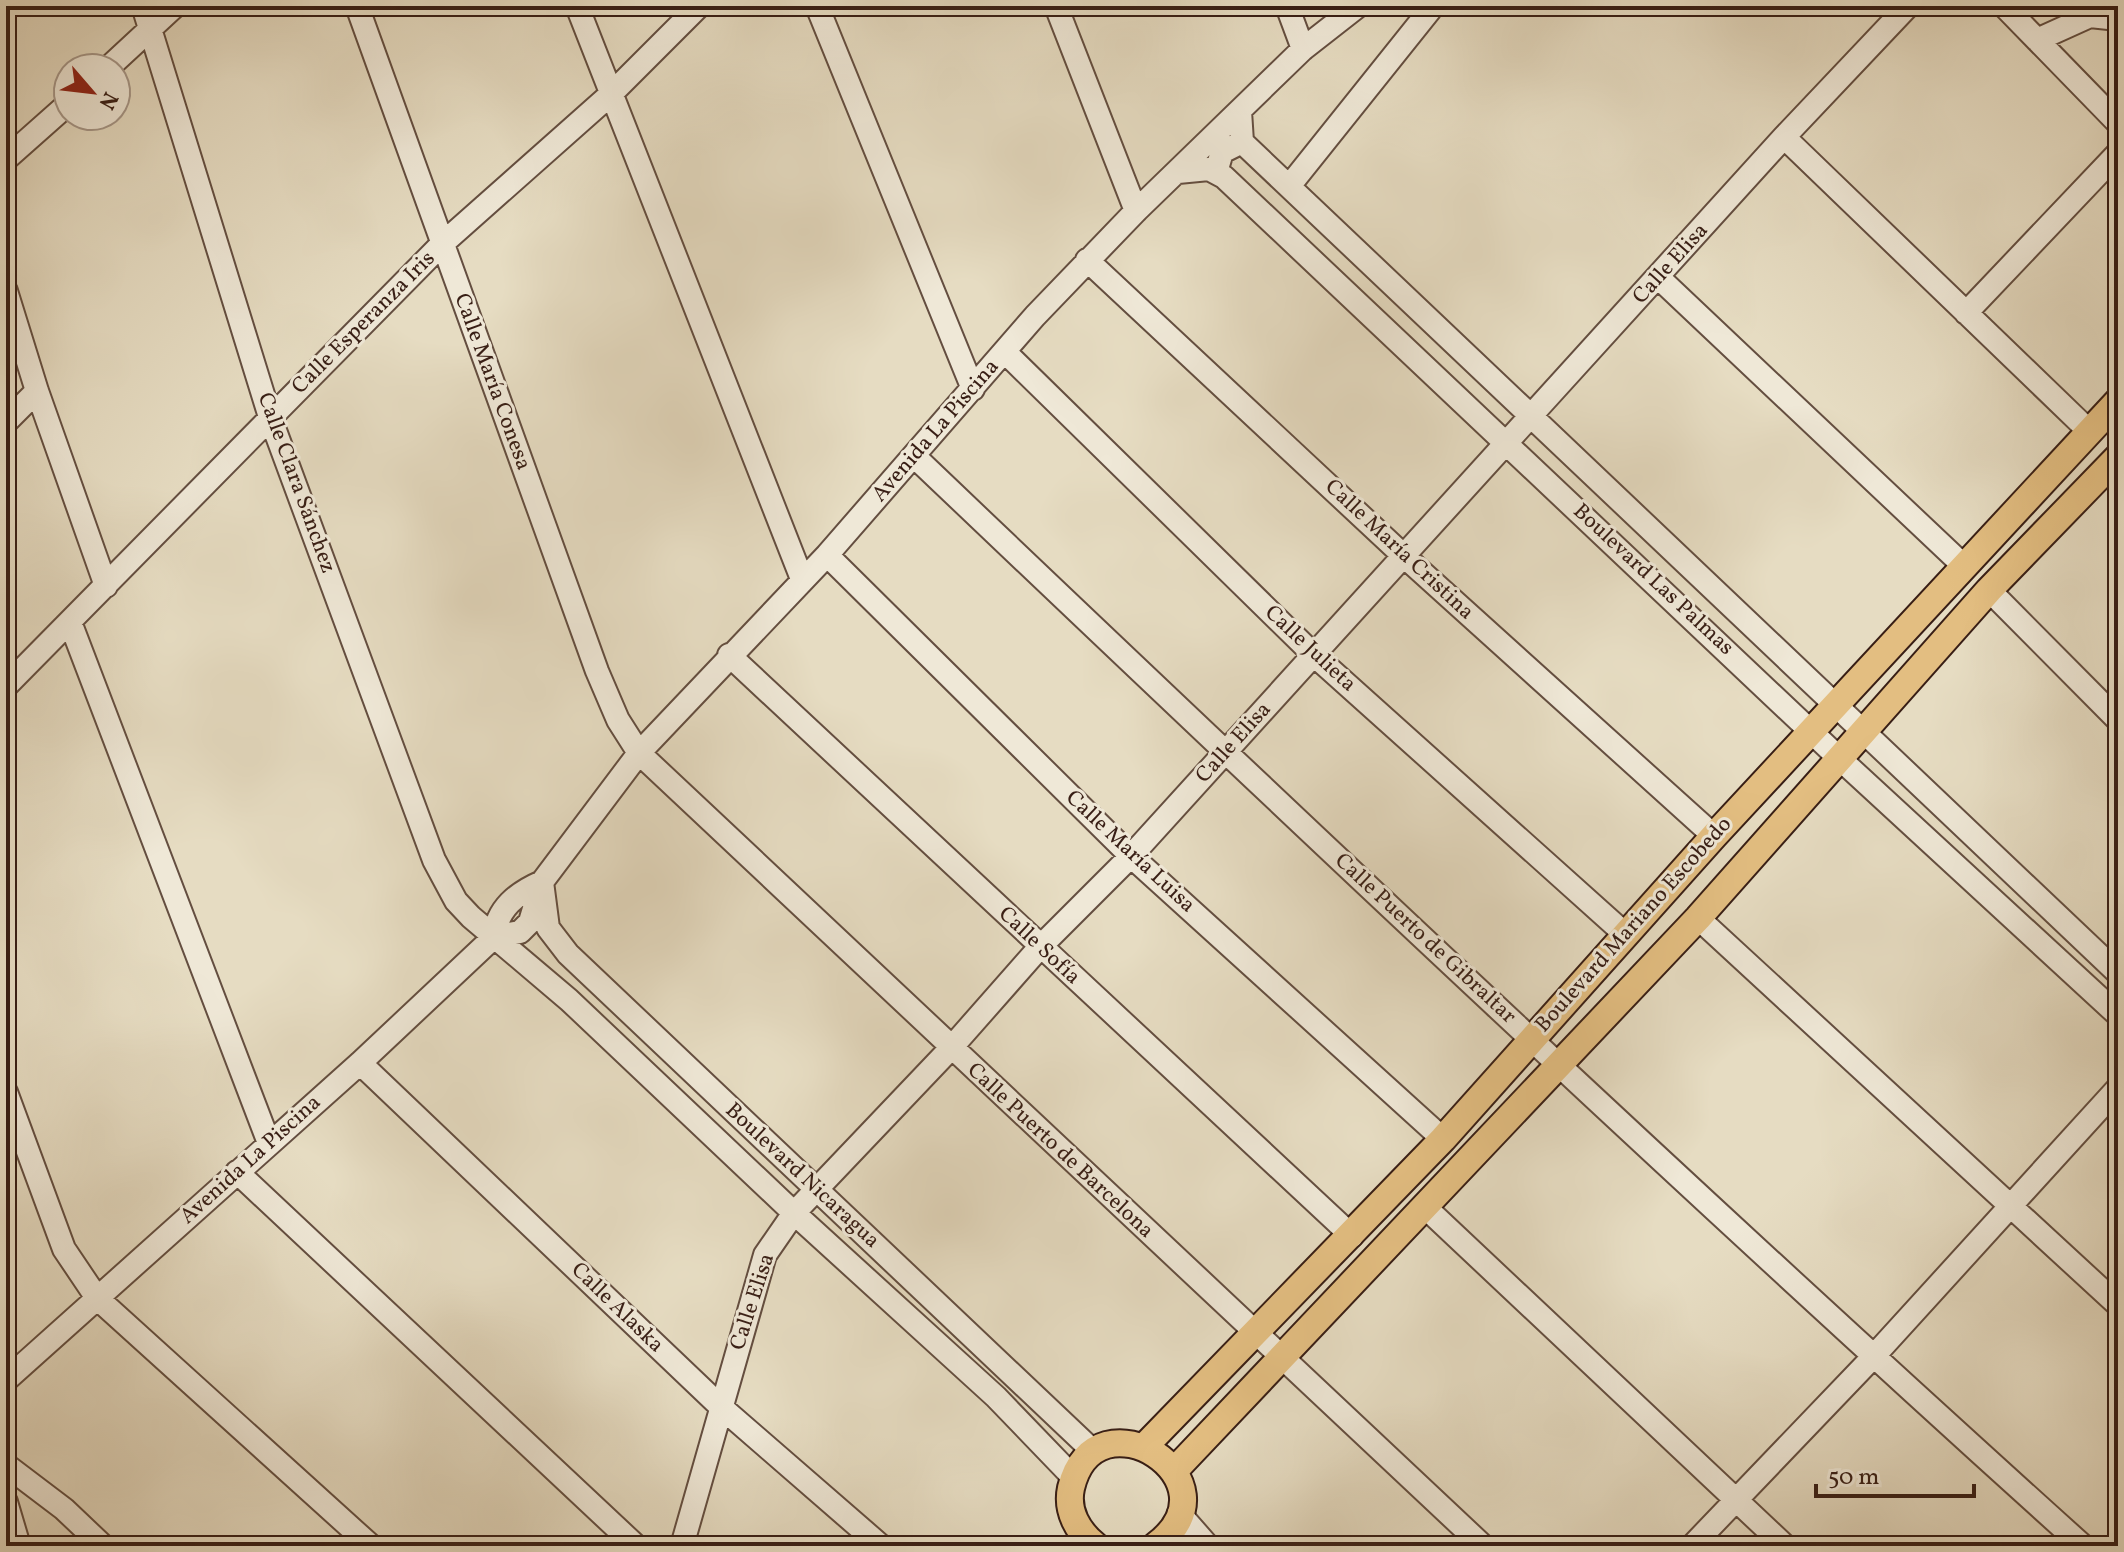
<svg xmlns="http://www.w3.org/2000/svg" width="2124" height="1552" font-family="Vollkorn,serif">
	<style>
		.lines { fill: none; stroke-linecap: round; stroke-linejoin: round }
		.minor-casing { stroke: #644e40; stroke-width: 26 }
		.major-casing { stroke: #381e15; stroke-width: 30 }
		.minor { stroke: #efe8d7; stroke-width: 22 }
		.major { stroke: #e3be81; stroke-width: 26 }
		.labels { text-anchor: middle; dominant-baseline: central; stroke-width: 6; stroke-linejoin: round; paint-order: stroke }
		.street-label { font-size: 22px; fill: #381e15; stroke: #efe8d7 }
	</style>
	<rect width="100%" height="100%" fill="#e6dcc2"/>
	<filter id="stains"><feTurbulence type="fractalNoise" baseFrequency=".0025" numOctaves="4"/><feColorMatrix values="0 0 0 0 .2 0 0 0 0 .09 0 0 0 0 .02 0 0 0 .5 -.17"/></filter>
	<radialGradient id="worn" r=".72"><stop offset=".6" stop-color="#630" stop-opacity="0"/><stop offset="1" stop-color="#630" stop-opacity=".3"/></radialGradient>
	<g class="lines">
		<defs>
			<path id="minor" d="M143,6l127,411 164,443 22,41 15,16 98,83 225,213 202,184 78,81
				M357,6l240,665 21,49 21,33 844,793
				M577,6l225,573
				M817,6l156,383
				M1056,6l80,205
				M1287,6l16,43
				M2004,6l114,117
				M2037,40l53,-24 28,3
				M108,68l67,-62
				M1240,111l2,31 876,831
				M1784,137l306,295
				M6,159l62,-55
				M1178,172l31,-3 15,8 615,581 279,257
				M1216,172l6,-20 20,-10
				M1290,185l140,-175
				M1087,260l318,297 309,279
				M1659,278l306,289
				M6,291l31,100 69,195
				M1966,313l152,-160
				M1005,352l309,303 311,279
				M6,422l31,-31
				M914,456c385,367 773,733 1169,1090
				M827,555l304,301 312,283
				M1989,590l129,130
				M70,622l199,521
				M729,655l623,581
				M6,686l436,-442 169,-150 88,-88
				M1698,918l420,387
				M494,937c3,-29 23,-44 48,-55l6,46 20,26 526,498
				M360,1063l361,344 160,139
				M6,1092l58,157 33,49 274,248
				M237,1172l399,374
				M1425,1207l360,339
				M6,1380l354,-317 134,-126 26,-5 10,-10 12,-40 97,-129 188,-198 208,-239 101,-105 167,-162 55,-43
				M6,1465l58,44 39,37
				M6,1502l13,44
				M1179,1513l29,33
				M682,1546l83,-291 29,-42 157,-165 89,-101 91,-91 653,-719 124,-131
				M1692,1546l181,-189 245,-269"/>
			<path id="major" d="M1145,1446l298,-307 271,-303 404,-435
				M1174,1471l524,-553 291,-328 129,-133
				M1096,1546c-18,-14 -30,-35 -25,-58 24,-102 173,-7 84,58"/>
		</defs>
		<use href="#minor" class="minor-casing"/>
		<use href="#major" class="major-casing"/>
		<use href="#minor" class="minor"/>
		<use href="#major" class="major"/>
	</g>
	<g class="labels">
		<g class="street-label">
			<text transform="translate(1671 264) rotate(-48)">Calle Elisa</text>
			<text transform="translate(364 323) rotate(-45)">Calle Esperanza Iris</text>
			<text transform="translate(492 382) rotate(70)">Calle María Conesa</text>
			<text transform="translate(936 431) rotate(-49)">Avenida La Piscina</text>
			<text transform="translate(296 483) rotate(70)">Calle Clara Sánchez</text>
			<text transform="translate(1399 550) rotate(43)">Calle María Cristina</text>
			<text transform="translate(1653 580) rotate(43)">Boulevard Las Palmas</text>
			<text transform="translate(1310 649) rotate(43)">Calle Julieta</text>
			<text transform="translate(1234 743) rotate(-48)">Calle Elisa</text>
			<text transform="translate(1130 852) rotate(43)">Calle María Luisa</text>
			<text transform="translate(1634 925) rotate(-48)">Boulevard Mariano Escobedo</text>
			<text transform="translate(1425 939) rotate(43)">Calle Puerto de Gibraltar</text>
			<text transform="translate(1039 946) rotate(43)">Calle Sofía</text>
			<text transform="translate(1060 1151) rotate(43)">Calle Puerto de Barcelona</text>
			<text transform="translate(251 1160) rotate(-42)">Avenida La Piscina</text>
			<text transform="translate(802 1176) rotate(43)">Boulevard Nicaragua</text>
			<text transform="translate(753 1302) rotate(-72)">Calle Elisa</text>
			<text transform="translate(617 1308) rotate(44)">Calle Alaska</text>
		</g>
	</g>
	<rect width="2124" height="1552" fill="none" stroke="#e6dcc2" stroke-width="32"/>
	<rect x="8" y="8" width="2108" height="1536" fill="none" stroke="#381e15" stroke-width="4"/>
	<rect x="16" y="16" width="2092" height="1520" fill="none" stroke="#381e15" stroke-width="2"/>
	<g transform="translate(92 92) rotate(118)"><circle r="38" fill="#efe8d7" stroke="#a69789" stroke-width="2"/>
	<path d="M0-6L14 30L0 20L-14 30Z" fill="#8f2418"/>
	<text y="-12" font-size="22" font-weight="bold" text-anchor="middle" fill="#381e15">N</text>
	</g>
	<path d="M1816 1484v12h158v-12" fill="none" stroke="#381e15" stroke-width="4"/>
	<text x="1828" y="1484" font-size="24" fill="#381e15" stroke="#efe8d7" stroke-width="6" paint-order="stroke">50 m</text>
	<rect width="100%" height="100%" filter="url(#stains)"/>
	<rect width="100%" height="100%" fill="url(#worn)"/>
</svg>
